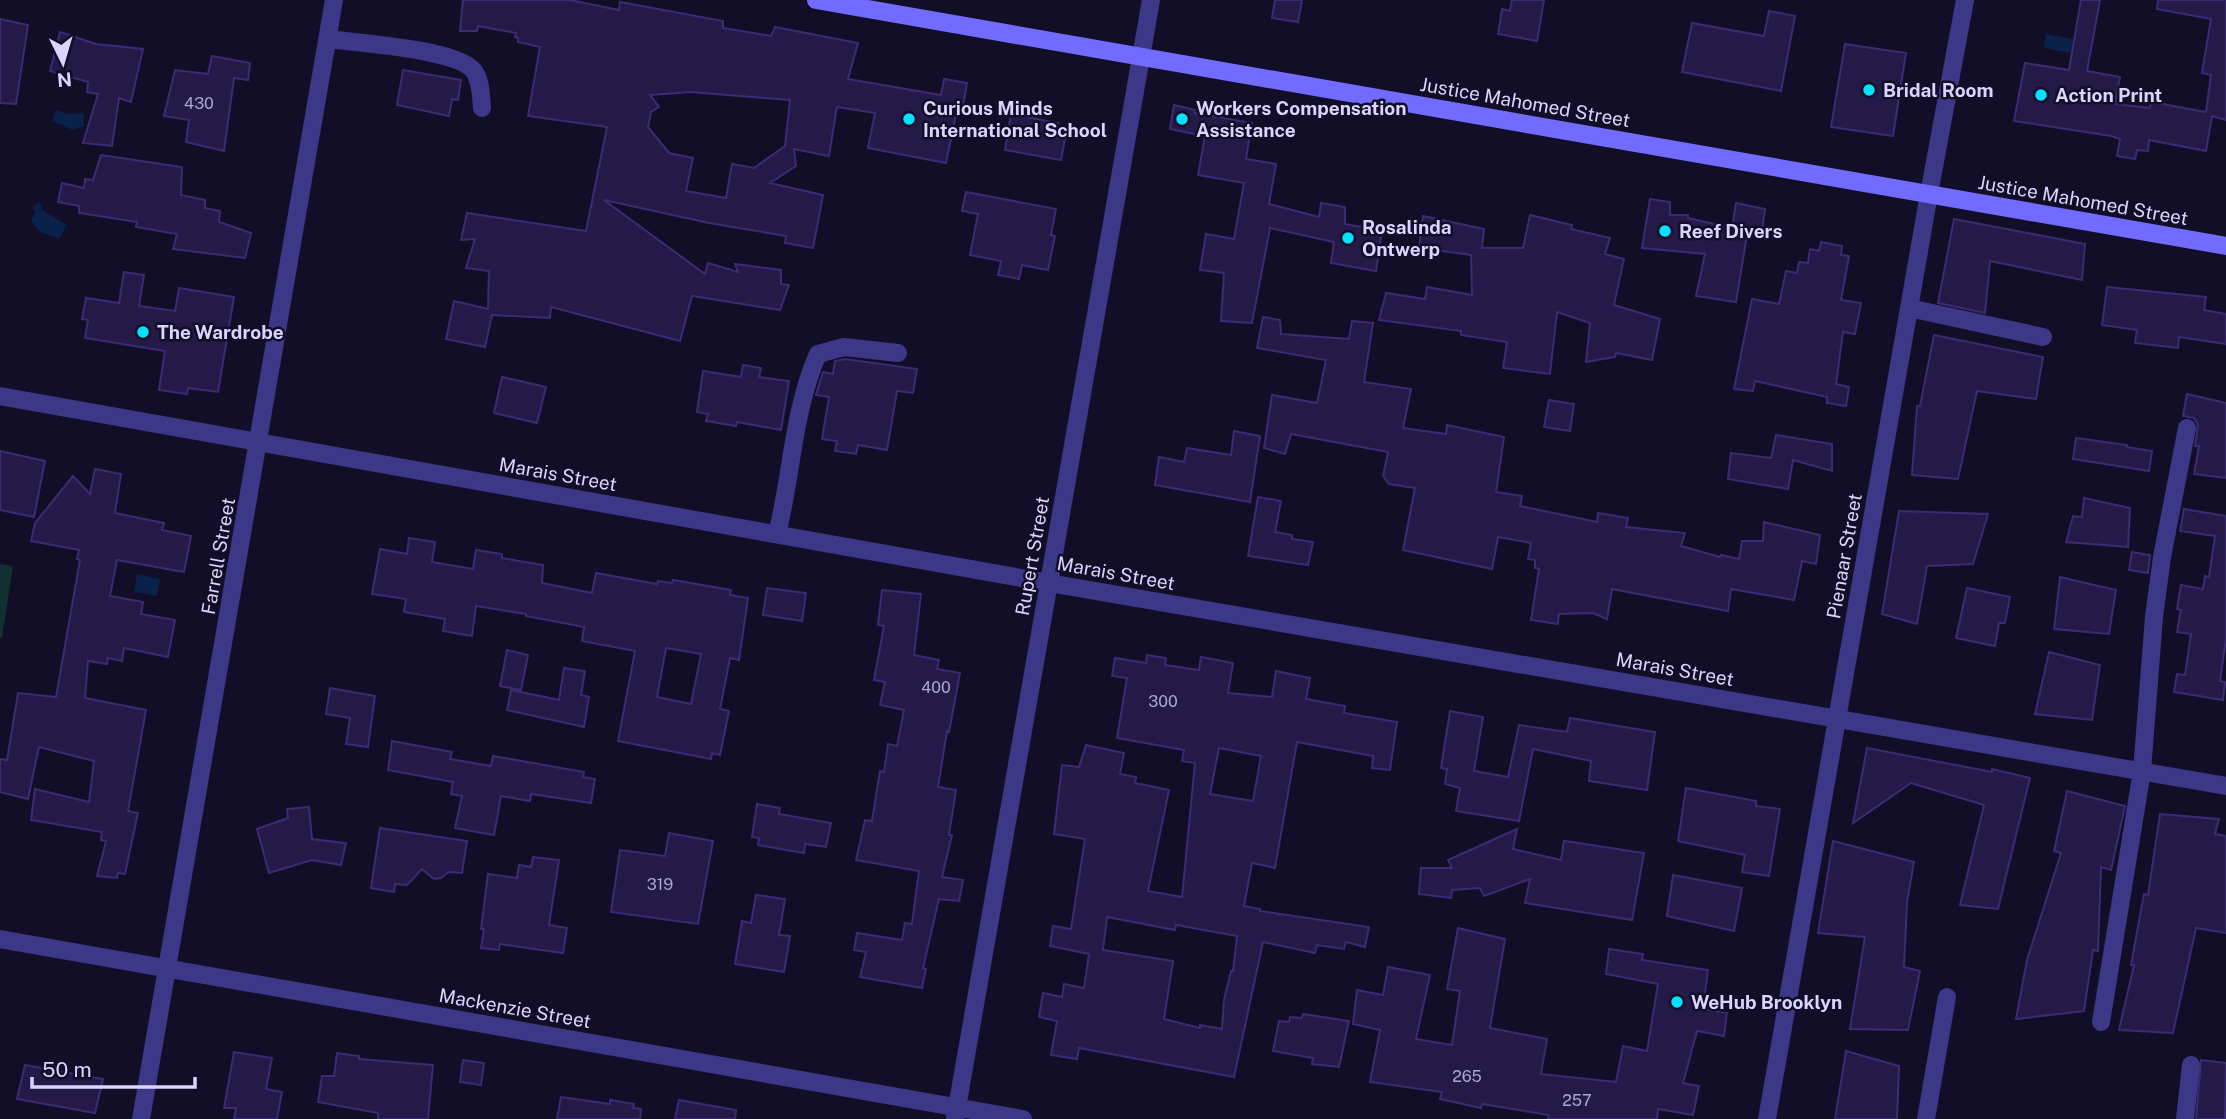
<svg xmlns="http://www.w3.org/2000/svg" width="2226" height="1119" font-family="'Public Sans',sans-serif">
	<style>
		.green { fill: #113130 }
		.water { fill: #0a214a }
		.building { fill: #241a48; stroke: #3b2b75; stroke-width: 2; fill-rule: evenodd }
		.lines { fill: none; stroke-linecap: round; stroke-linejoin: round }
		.street { stroke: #3c3887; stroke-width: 18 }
		.secondary { stroke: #716bff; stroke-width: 18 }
		.poi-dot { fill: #00e2ff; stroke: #130e27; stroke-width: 2.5 }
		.labels { text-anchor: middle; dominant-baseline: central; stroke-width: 5; stroke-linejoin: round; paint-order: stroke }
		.number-label { font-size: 16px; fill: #aca6d1 }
		.poi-label { font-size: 19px; font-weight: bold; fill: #dad4ff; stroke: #130e27; text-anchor: start }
		.street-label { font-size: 19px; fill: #dad4ff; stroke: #130e27 }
	</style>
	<rect width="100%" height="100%" fill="#130e27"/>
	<path class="green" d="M0,564l13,2 -11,72h-2z"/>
	<path class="water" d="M2046,34l27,5 -3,14 -26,-5z
		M57,110l9,4 17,-1 1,13 -11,4 -21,-9z
		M39,202l3,4v4l25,15 -8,14 -19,-7 -9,-11 5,-10 -5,-3z
		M137,574l23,5 -3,17 -23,-4z"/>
	<path class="building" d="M463,0h107l49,10 1,-8 103,19v7l48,8 4,-9 83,16 -10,36 93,16 3,-16 23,4 -4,23 -5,-1 -12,58 -78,-15 7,-35 -38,-6 -8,49 -35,-7 2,17 -26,17 53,12 -10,53 -28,-5 1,-7 -77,-13 -105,-23 101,74 3,-11 30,9 -3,-8 46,6v14l8,1 -9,25 -88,-14 -12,45 -129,-34 -1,11 -58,-3 -7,32 -39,-8 8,-38 34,8 1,-38 -23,-3 9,-29 -14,1 6,-27 119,18 21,-104 -79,-11 12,-69 -22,-5v-4l-3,-1 1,-4 -38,-7 -1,5h-17zM691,92l99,8 -5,46 -31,22 -22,-4 -6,34 -40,-7 7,-33 -24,-5 -21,-26 3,-15 8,-5 -9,-12z
		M1275,0h27l-4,22 -26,-4z
		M1512,0h32l-7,41 -39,-7 4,-25 8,2z
		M2081,0h19l-13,71 33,6 -5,27 35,4 1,-6 55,10 5,-37 -9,-2 9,-54 -54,-10 1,-9h68v120l-14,-4 -6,35 -57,-11 -1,11 -11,-1 -2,9 -18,-3 3,-17 -9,-3 -97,-15 11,-58 44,7z
		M1769,11l26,5 -14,75 -99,-19 10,-49 72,13z
		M0,19l28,6 -12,79 -16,-1z
		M60,32l36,12 47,5 -12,53 -12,-4 -7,48 -29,-3 15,-49 -11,-2 1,-10 -38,-11z
		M1845,44l61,9 -13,83 -62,-9z
		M212,56l38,7 -2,17 -14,-2 -10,73 -38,-9 3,-22 -25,-4 11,-46 33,4z
		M403,70l58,10 -3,20 -6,-1 -3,17 -52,-11z
		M1174,105l21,5 -1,3 58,10 -6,36 30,5 -7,40 50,13 2,-14 24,4v17l37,7 -6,40 -45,-8 3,-21 -64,-14 -18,95 -31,-2 3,-48 -24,-3 6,-36 28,5 10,-56 -46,-8 7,-39 -35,-7z
		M1011,114l47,9 -3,14 10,2 -4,21 -56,-10z
		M101,155l81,12 -1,28 24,5v8l15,3 -1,11 32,11 -6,25 -72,-9 4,-15 -41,-7 1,-5 -58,-9v-7l-21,-4 4,-19 22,5 1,-9 8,1z
		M966,192l90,17 -5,26 4,1 -7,34 -26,-5 -3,14 -21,-4 3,-14 -31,-6 8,-41 -16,-3z
		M1650,199l20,3v13h18v3l44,10 4,-25 29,6 -4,30 -14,-4 -11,67 -40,-6 9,-42 -63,-6z
		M1530,215l42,10 -1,4 39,9 -5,16 19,5 -10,46 46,14 -8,41 -36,-7 -1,4 -29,5 4,-39 -33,-11 -7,62 -47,-6 4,-26 -46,-7v-4l-82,-11 7,-27 39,6 2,-12 45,8 -1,-40 -52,-7 4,-32 61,13 -2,19h41z
		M1954,219l131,25 -3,36 -92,-19 -5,52 -47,-10z
		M1821,242l21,4 -1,9 8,1 -8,44 20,3 -6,31 -12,-2 -7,52 13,3 -3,19 -19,-3v-6l-72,-16 -2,10 -19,-2 18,-90 27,5 7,-33 11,2 2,-11 9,1 2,-14 9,2z
		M124,272l20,3 -5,31 36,5 4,-23 55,9 -16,95 -30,-4 -1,6 -28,-4 6,-39 -80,-13 3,-18 -6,-1 4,-21 33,5z
		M2107,287l99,10 -2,13 22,4v30l-47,-7 -1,11 -43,-5 2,-13 -35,-5z
		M1263,317l17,3 1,14 68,5 3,-18 21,2 -9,59 47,7 -8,39 43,6 1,-9 57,12 -8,55 26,4 -2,10 77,16 1,-9 30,5 -2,9 59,6 -4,13 39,11 1,-2 18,4 3,-18h21l1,-19 56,13 -4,29 -14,-3 -8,39 -63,-11 -3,22 -116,-22 -5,30 -14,-6 -34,1 -1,10 -27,-4 8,-51 -4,-1v-8l-7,-1 3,-16 -33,-6 -6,32 -89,-19 12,-62 -26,-4 -6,-8 5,-24 -97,-18 -6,20 -21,-6 8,-53 45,8 9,-43 -69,-12z
		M1934,335l109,22 -7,42 -59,-8 -19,88 -46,-4 5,-69h3z
		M845,359l72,10 -4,24 -16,-2 -10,59 -29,-5 -2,9 -21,-3 2,-10 -15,-2 7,-42 -13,-2 7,-23 10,2 2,-13z
		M743,365l18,3 -2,9 30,4 -8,49 -44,-8 -1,4 -30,-5 2,-7 -11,-2 6,-41 38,6z
		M502,377l44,10 -9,36 -43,-10z
		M2187,394l39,9v75l-32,-4 5,-28h-4l3,-21 -4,-7 -11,-2z
		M1549,400l25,4 -4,27 -26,-4z
		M1234,431l26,5 -10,66 -95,-17 4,-28 25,5 3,-14 44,7z
		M1776,435l56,9v27l-39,-11 -5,29 -60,-10 3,-26 40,5z
		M2076,438l51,7v2l25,4 -3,20 -76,-12z
		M0,451l45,10 -11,56 -34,-7z
		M95,469l26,5 -6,39 49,10 -2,7 29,6 -7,36 -67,-12 -7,36 33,6 -2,12 34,6 -7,37 -44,-9 -2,13 -14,-3 -1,6 -19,-3 -3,37 61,12 -18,101 10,2 -13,61 -7,-1 -1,5 -20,-2 9,-35 -5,-1 1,-8 -71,-12 4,-31 54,13 5,-41 -55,-14 -11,52 -28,-7v-33l7,1 11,-67 38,4 24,-137 -3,-1 2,-9 -48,-9 4,-18 38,-47 17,18z
		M1258,497l23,4 -6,31 17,3v4l21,3 -5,23 -60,-9z
		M2084,498l46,10 -2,39 -62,-5 7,-26 9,1z
		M2184,509l42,7v123l-6,42 5,1 -2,18 -49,-8 3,-18 8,1 6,-41 -14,-2 4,-22 -4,-1 4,-24 22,4 2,-13 4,1 6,-41 -35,-5z
		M1899,511l89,3 -15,50 -46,2 -10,58 -35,-10z
		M409,538l26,4 -3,20 41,7 3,-19 26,4v4l41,7 -1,18 50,10 4,-20 61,11 1,-3 14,2 1,-3 58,10 -1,5 18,3 -9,62 -9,-2 -10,51 9,2 -9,44 -8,-2 -1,6 -93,-18 17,-90 -53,-10 2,-14 -58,-11v-2l-50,-8 -4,30 -29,-5 2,-12 -41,-7 2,-13 -34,-5 8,-45 27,5zM666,648l35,6 -10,50 -34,-7z
		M2132,552l18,3 -2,18 -19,-3z
		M2060,577l56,13 -7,44 -55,-5z
		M767,588l39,5 -4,28 -39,-6z
		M1967,588l43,9 -5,26h-6l-4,23 -39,-8z
		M882,590l39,4 -7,61 25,5 -2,9 23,4 -11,59 -2,-1 -9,56 18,3 -7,45h3l-10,42 21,3 -4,21 -20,-2 -16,69 3,1 -4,19 -62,-11 6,-25 -12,-2 3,-17 45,7 3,-17 7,1 7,-53 -63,-11 9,-40 7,1 8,-50 4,1 4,-28 9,2 7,-36 -24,-5 5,-23 -11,-2 10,-54 -6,-1z
		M507,650l21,5 -7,35 -21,-4z
		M2049,652l51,13 -8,55 -57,-6z
		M1147,655l19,3 -1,7 34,5 2,-13 32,6 -5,30 44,4 4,-26 34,7 -4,21 39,7 -1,7 53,9 -7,48 -18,-2 1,-12 -76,-14 -22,126 -23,-5 -8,43 16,3v2l109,16 -4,20 -19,-5 -2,7 -27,-4 -2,8 -52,-11 -29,135 -155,-29 -2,11 -26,-4 6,-34 -18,-4 4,-24 19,4 2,-13 20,4 5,-34 -39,-8 3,-20 18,3 14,-90 -31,-5 8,-69 17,2 7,-22 38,8 -4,21 16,3 -1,6 34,7 -21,101 34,6 13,-134 -13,-2 2,-11 -67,-12 10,-60 -15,-2 3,-18 31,5zM1219,748l42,8 -8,45 -43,-7zM1107,917l68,13 1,-5 61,11 -4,35h-2l-7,29 -2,29 -22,-4v3l-36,-9 9,-58 -70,-11z
		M564,668l21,3 -4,24 8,2 -5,30 -77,-17 4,-20 48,10z
		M330,688l45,8 -7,51 -22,-3 4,-26 -24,-4z
		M1450,711l33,6 -9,54 34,6 11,-52 48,7 3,-14 85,14 -8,58 -58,-9 2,-20 -58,-12 -14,72 -63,-10 4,-23 -15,-4 2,-15 -6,-1z
		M392,741l60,11 -2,7 41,7 2,-10 91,16 -1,5 12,2 -4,24 -60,-9 -1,7 -29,-5 -7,39 -39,-7 7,-32 -11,-2 2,-12 -65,-12z
		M1867,748l125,24v-3l38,9 -32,131 -38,-4 24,-100 -73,-22 -58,40z
		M1686,788l70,13v5l24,3 -11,67 -27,-4 3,-17 -67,-14z
		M2067,791l58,15 -14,64 -10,-3 -3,84 -5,-1 -9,61 -68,8 11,-59 34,-107 -7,-2z
		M757,804l23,4 -1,6 52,9 -5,24 -21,-3 -1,9 -46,-8 1,-7 -7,-1z
		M309,807l3,32 34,4 -5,22 -29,-5 -43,13 -12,-44 31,-11 -1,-9z
		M2160,814l59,5 -4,15 11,2v97l-30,-5 -23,105 -54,-3 15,-65h-3l13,-71 4,1z
		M380,828l87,13 -5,32 -13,-1 -8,6 -7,1 -12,-10 -15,16 -12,-1 -1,8 -23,-4z
		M1517,829l-4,20 48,11 3,-19 80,12 -12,67 -107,-17 5,-24 -46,17 -4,-8 -28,2 -1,8 -32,-4 2,-26h31l-4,-8z
		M669,833l44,8 -15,83 -87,-12 9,-62 45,6z
		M1833,841l81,21 -7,40 -3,65 16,4 -12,59 -58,-1 15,-92 -47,-4z
		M533,857l26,3 -10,65 18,3 -4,25 -63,-9 -1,6 -18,-2 3,-19h-3l7,-55 29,4 2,-13 12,2z
		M1673,875l69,13 -8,43 -67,-15z
		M756,895l29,4 -6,36 11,1 -6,36 -49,-8 7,-43 9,2z
		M1458,928l47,11 -15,89 57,11 -6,35 75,8 7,-36 24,5 11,-67 -52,-10 3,-25 34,5 -1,6 66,10 -5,39 24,4 -3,23 -27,-5 -14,52 16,3 -6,29 -35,-6 -1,10h-109l1,-4 -67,-11 -1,4 -41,-9 2,-7 -72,-10 10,-52 -27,-6 4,-34 26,5 5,-28 42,8 -14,64 36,6 8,-54 -13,-2z
		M1303,1014l46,7 -10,46 -27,-3 1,-6 -40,-7 6,-30 10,1 1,-5 12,1z
		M1846,1051l53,15 -2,53h-62z
		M234,1052l38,6 -6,31 16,3 -5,27h-43l2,-11h-12z
		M337,1053l22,3v3l74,6 -5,54h-50v-6l-60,-11 4,-26h12z
		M463,1060l21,3 -3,22 -21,-3z
		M2201,1060l25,3 -1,56h-29z
		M25,1065l78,14 -8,34 -78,-14z
		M561,1097l49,7v-4l24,4 -1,4 8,1 -1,10h-83z
		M679,1100l57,10 -1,9h-60z"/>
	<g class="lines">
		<path class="street" d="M328,39c30,4 129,10 146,32 7,10 7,25 8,37
			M1909,308l134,29
			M0,396l1049,187 1177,203
			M777,534c15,-59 16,-124 41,-180l26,-7 54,6
			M0,939l1023,180
			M2101,1022l41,-251 12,-154 8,-60 25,-129
			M141,1119l193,-1119
			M955,1119l196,-1119
			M1767,1119l162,-925 36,-194
			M1926,1119l21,-122
			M2185,1119l6,-54"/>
		<path class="secondary" d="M816,0l1410,246"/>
	</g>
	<g class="poi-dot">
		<circle cx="1869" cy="90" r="7"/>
		<circle cx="2041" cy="95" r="7"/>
		<circle cx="909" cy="119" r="7"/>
		<circle cx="1182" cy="119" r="7"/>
		<circle cx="1665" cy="231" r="7"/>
		<circle cx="1348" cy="238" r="7"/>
		<circle cx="143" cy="332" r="7"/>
		<circle cx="1677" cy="1002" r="7"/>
	</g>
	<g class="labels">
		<g class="number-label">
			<text x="199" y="103">430</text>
			<text x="936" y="687">400</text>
			<text x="1163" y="701">300</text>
			<text x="660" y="884">319</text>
			<text x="1467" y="1076">265</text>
			<text x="1577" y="1100">257</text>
		</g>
		<g class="poi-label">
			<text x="1883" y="90">Bridal Room</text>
			<text x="2055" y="95">Action Print</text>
			<text x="923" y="108">Curious Minds<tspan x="923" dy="22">International School</tspan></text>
			<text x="1196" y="108">Workers Compensation<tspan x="1196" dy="22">Assistance</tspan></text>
			<text x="1362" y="227">Rosalinda<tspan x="1362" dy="22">Ontwerp</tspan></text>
			<text x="1679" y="231">Reef Divers</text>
			<text x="157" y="332">The Wardrobe</text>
			<text x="1691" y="1002">WeHub Brooklyn</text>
		</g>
		<g class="street-label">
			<text transform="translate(1525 102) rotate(10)">Justice Mahomed Street</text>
			<text transform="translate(2083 200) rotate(10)">Justice Mahomed Street</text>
			<text transform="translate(558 474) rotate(10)">Marais Street</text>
			<text transform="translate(218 556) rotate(-80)">Farrell Street</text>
			<text transform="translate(1032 556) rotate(-80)">Rupert Street</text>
			<text transform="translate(1844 556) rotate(-80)">Pienaar Street</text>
			<text transform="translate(1116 573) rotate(10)">Marais Street</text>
			<text transform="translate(1675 669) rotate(10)">Marais Street</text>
			<text transform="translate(515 1008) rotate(10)">Mackenzie Street</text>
		</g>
	</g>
	<g transform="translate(63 63) rotate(175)" stroke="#130e27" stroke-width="5" paint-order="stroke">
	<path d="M0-5L12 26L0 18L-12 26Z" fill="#dad4ff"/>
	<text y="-10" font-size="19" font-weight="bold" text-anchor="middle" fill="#dad4ff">N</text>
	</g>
	<path d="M32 1077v10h163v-10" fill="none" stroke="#dad4ff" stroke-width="3.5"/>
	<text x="42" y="1077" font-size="21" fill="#dad4ff" stroke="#130e27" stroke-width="5" paint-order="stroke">50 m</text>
</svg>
